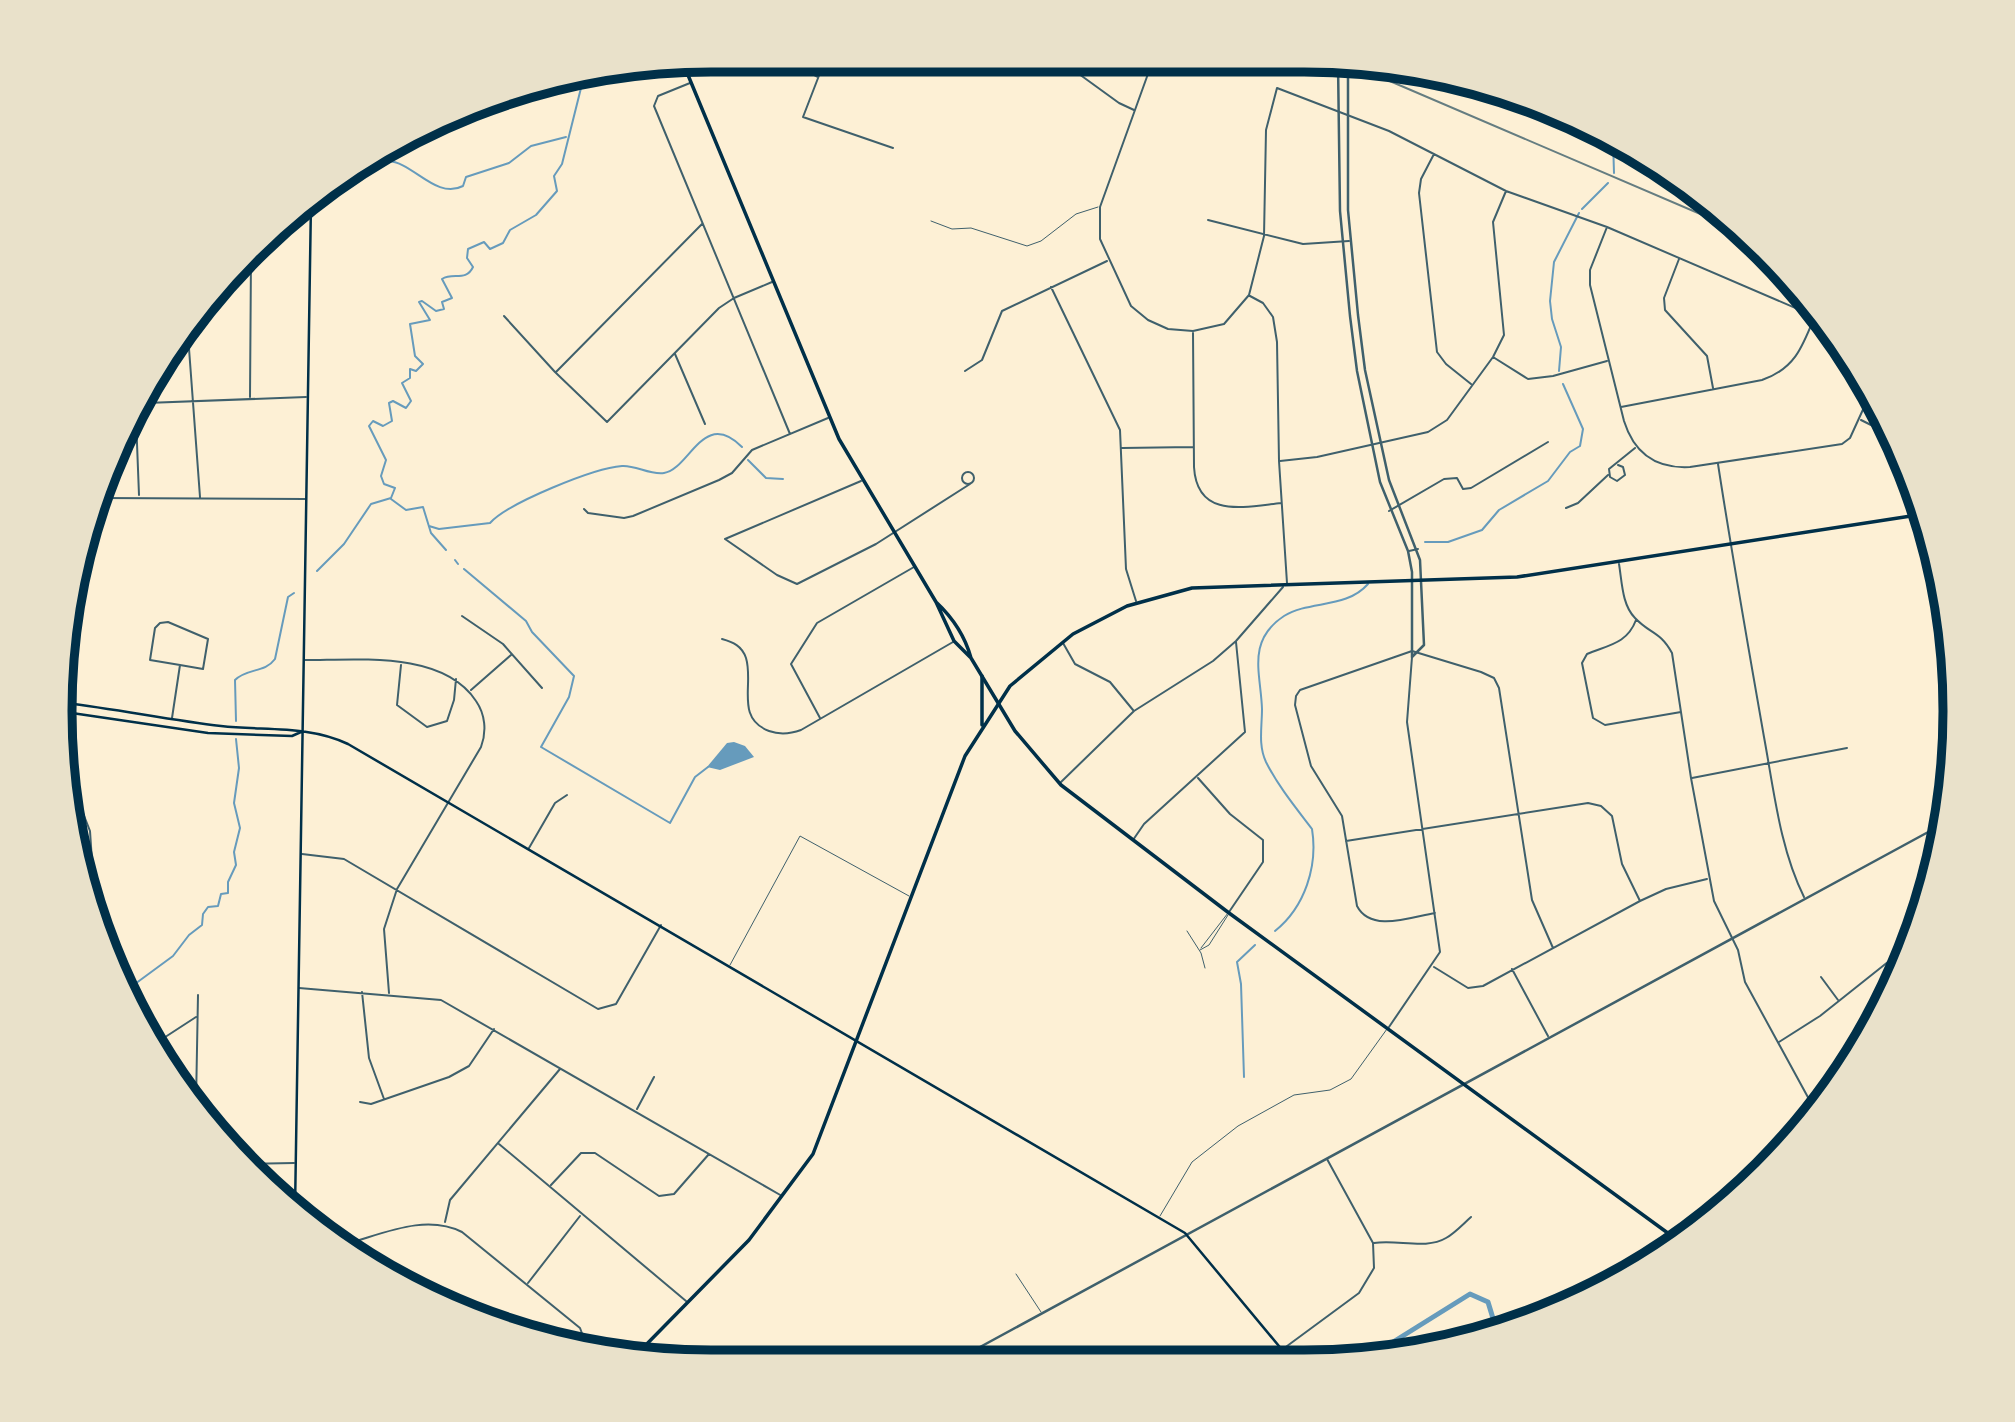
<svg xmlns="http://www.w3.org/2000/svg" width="2015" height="1422" font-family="'Asap Condensed',sans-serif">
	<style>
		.water { fill: #669bbc }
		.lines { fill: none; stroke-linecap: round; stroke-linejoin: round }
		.stream { stroke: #669bbc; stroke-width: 2 }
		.canal { stroke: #669bbc; stroke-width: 5 }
		.service { stroke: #3f606c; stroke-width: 1 }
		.minor { stroke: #3f606c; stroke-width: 2 }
		.tertiary { stroke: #3f606c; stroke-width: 2.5 }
		.secondary { stroke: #003049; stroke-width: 2.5 }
		.primary { stroke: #003049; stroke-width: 3.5 }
		.trunk { stroke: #003049; stroke-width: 3.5 }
		.rail { stroke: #657d81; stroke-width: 2 }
		.rim { fill: none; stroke: #003049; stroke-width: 9 }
	</style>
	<rect width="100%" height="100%" fill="#fdf0d5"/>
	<path class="water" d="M734,742l11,4 9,11 -34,13 -13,-3 20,-24z"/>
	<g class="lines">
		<path class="stream" d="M1613,140l1,33
			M383,154l5,7c25,1 48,39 75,25l3,-9 43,-14 22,-17 35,-9
			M1582,209l26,-26
			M1559,371l2,-24 -9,-28 -2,-18 4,-39 25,-49
			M748,460l18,18 17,1
			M391,499l15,11 17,-3 8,26 15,17
			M429,526l10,3 51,-6c18,-20 104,-55 132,-57 14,-1 27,9 42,7 26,-4 39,-65 78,-26
			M1425,542h23l34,-12 17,-20 49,-29 22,-29 10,-6 3,-17 -20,-45
			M455,560l3,4
			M464,569l62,52 6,11 42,44 -5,21 -28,50 129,76 25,-46 13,-10
			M317,571l27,-27 27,-40 20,-6 4,-10 -11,-4 -3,-8 5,-16 -17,-34 4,-5 10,5 9,-5 -3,-18 4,-2 13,7 5,-7 -9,-18 8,-5v-9l6,2 7,-7 -8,-8 -5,-32 20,-4 -11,-18 3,-1 14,10 8,-2 -2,-7 10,-4 -10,-19c11,-7 24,3 31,-12l-6,-9 1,-9 16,-7 6,7 13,-6 7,-13 26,-15 21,-24 -3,-15 8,-12 22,-88
			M236,721l-1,-41c12,-12 30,-7 40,-21l13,-62 6,-4
			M1275,931c30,-24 43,-65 37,-102 -16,-21 -34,-43 -46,-67 -8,-17 -4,-35 -4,-53 -1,-35 -16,-68 22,-93 26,-16 62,-7 84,-32
			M124,992l49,-36 16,-21 13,-10 1,-11 5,-7 10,-1 3,-12 7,-1v-11l8,-17 -2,-13 6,-24 -6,-25 5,-35 -3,-29
			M1244,1077l-3,-93 -4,-22 18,-17"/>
		<path class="canal" d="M1369,1357l101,-63 18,8 7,23"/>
		<path class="service" d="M931,221l21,8 19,-1 56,18 14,-5 35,-27 22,-7
			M1187,931l14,22 4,15
			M1201,948l27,-35
			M1200,950l9,-5 19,-30
			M730,965l70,-129 109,60
			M1160,1216l32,-54 46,-36 56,-31 36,-5 21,-11 36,-50
			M1016,1274l25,38"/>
		<path class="minor" d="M786,60l32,17
			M825,60l-22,57 90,31
			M951,60l17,4 22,-4
			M1037,60l42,14 40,29 15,7
			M1153,60l-53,147v32l31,67 17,14 20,9 25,2 31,-7 25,-29 15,-59 2,-106 11,-42 112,43 117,60 101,36 214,92
			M690,83l-32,13 -4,10 136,328
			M425,135l9,1 13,-11
			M1434,154l-13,25 -2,14 18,159 9,12 25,20
			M1208,220l95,24 46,-3
			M1607,227l-17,43v15l34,136c10,32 31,48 66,46l152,-23 8,-6 21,-46
			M1679,259l-15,39 1,12 42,46 6,32
			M1051,287l69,143 6,139 10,32
			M1250,296l13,7 10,14 4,25 2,119 8,122
			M504,316l51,56 52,50 112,-114 15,-10 38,-16
			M1193,333l1,134c3,52 50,40 87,36
			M188,335l12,162
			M675,354l30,70
			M1493,357l35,22 25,-3 54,-15
			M965,371l17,-11 20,-49 105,-50
			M556,372l146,-148
			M250,397l1,-142
			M146,403l160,-6
			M1621,407l141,-27c32,-11 40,-32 52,-62
			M136,418l3,77
			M1861,420l28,14
			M1122,448l71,-1
			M1280,461l37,-4 111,-25 19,-12 46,-63 11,-22 -11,-113 13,-31
			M1718,464c14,91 30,182 46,273 10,54 16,112 40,160
			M1618,465l5,2 2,8 -8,6 -7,-4 -1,-8 26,-21
			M962 478a6 6 0 1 1 12 0a6 6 0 1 1-12 0Z
			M861,481l-136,58 52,36 20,9 79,-40 94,-60
			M99,498l206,1
			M1566,508l12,-5 30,-28
			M584,509l4,4 36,5 9,-2 86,-36 13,-7 20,-23 76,-32
			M1389,511l55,-32 13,-1 6,11 8,-1 77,-46
			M1409,551l9,-2
			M1619,564c3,18 3,41 16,54 15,16 25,13 37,35l19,125 23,123 24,49 7,32 71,130
			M462,616l41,28 39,44
			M1636,620c-9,24 -28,25 -49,34l-5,9 11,55 12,7 76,-13
			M722,639c11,3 20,7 24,19 8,26 -11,60 23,73 11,4 21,3 32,-1l152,-88
			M1063,643l12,21 35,18 23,28
			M305,660c54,0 138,-9 171,41 9,13 11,30 5,46l-84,142 -13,40 5,64
			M401,665l-4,40 30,22 20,-6 7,-21 2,-21
			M471,690l40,-35
			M72,714v71l18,46 4,60
			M172,718l8,-53 23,4 5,-30 -40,-17 -8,1 -5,5 -5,32 30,5
			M820,718l-29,-54 26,-41 97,-56
			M1198,778l32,36 33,26v22l-34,50
			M1692,778l155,-30
			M1060,783l74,-72 79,-50 23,-20 47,-54
			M1133,840l11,-16 101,-92 -9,-90
			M1346,841l242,-38 13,3 11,10 10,48 18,37
			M529,848l26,-45 12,-8
			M302,854l42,5 254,150 18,-5 45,-79
			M1435,913c-24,4 -64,20 -78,-7l-15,-90 -31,-50 -16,-61 1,-9 4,-6 112,-39 69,21 13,6 5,10 33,212 21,48
			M1434,967l34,21 15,-2 157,-85 26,-12 41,-10
			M1512,969l36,67
			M1821,977l17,23
			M299,988l142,12 341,196
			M362,992l7,66 15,41
			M1389,1027l51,-75 -33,-230 5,-65
			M1779,1042l41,-26 88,-70
			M156,1043l40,-26
			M360,1102l11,2 78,-27 20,-11 25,-37
			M196,1103l2,-108
			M637,1109l17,-32
			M499,1144l187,157
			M246,1164l48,-1
			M551,1185l30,-32h14l64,43 15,-2 35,-40
			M445,1222l5,-22 110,-131
			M1374,1243c23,-4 52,7 72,-5 9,-5 17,-14 25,-21
			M342,1245c39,-10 82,-32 120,-13l118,96 7,19
			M528,1283l52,-67
			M1283,1349l76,-56 15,-25 -1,-25 -46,-84"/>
		<path class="tertiary" d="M1338,63l2,148 10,105 7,55 23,111 28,69 4,21v85
			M1348,64v146l10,105 7,55 24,110 31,80 4,85 -12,12
			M586,1348h3
			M958,1359l985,-535"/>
		<path class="secondary" d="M65,703c52,6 104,17 156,23 44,5 87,-1 127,18l837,489 103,124
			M65,712l143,21 84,3 9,-4
			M295,1210l16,-1008"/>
		<path class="primary" d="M683,63l156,376 97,163 18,39 16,16
			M936,602c16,15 29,34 35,56l44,73 46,54 168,128 447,326"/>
		<path class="trunk" d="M982,725v-49
			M635,1356l114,-116 64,-86 152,-398 45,-70 63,-52 54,-28 65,-18 325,-11 407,-63"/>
		<path class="rail" d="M1350,64l376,161"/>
	</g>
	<path d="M0 0H2015V1422H0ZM711 72H1304A639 639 0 0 1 1943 711V711A639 639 0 0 1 1304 1350H711A639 639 0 0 1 72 711V711A639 639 0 0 1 711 72Z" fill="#e9e1ca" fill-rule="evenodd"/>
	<path class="rim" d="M711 72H1304A639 639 0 0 1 1943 711V711A639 639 0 0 1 1304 1350H711A639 639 0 0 1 72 711V711A639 639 0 0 1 711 72Z"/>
</svg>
